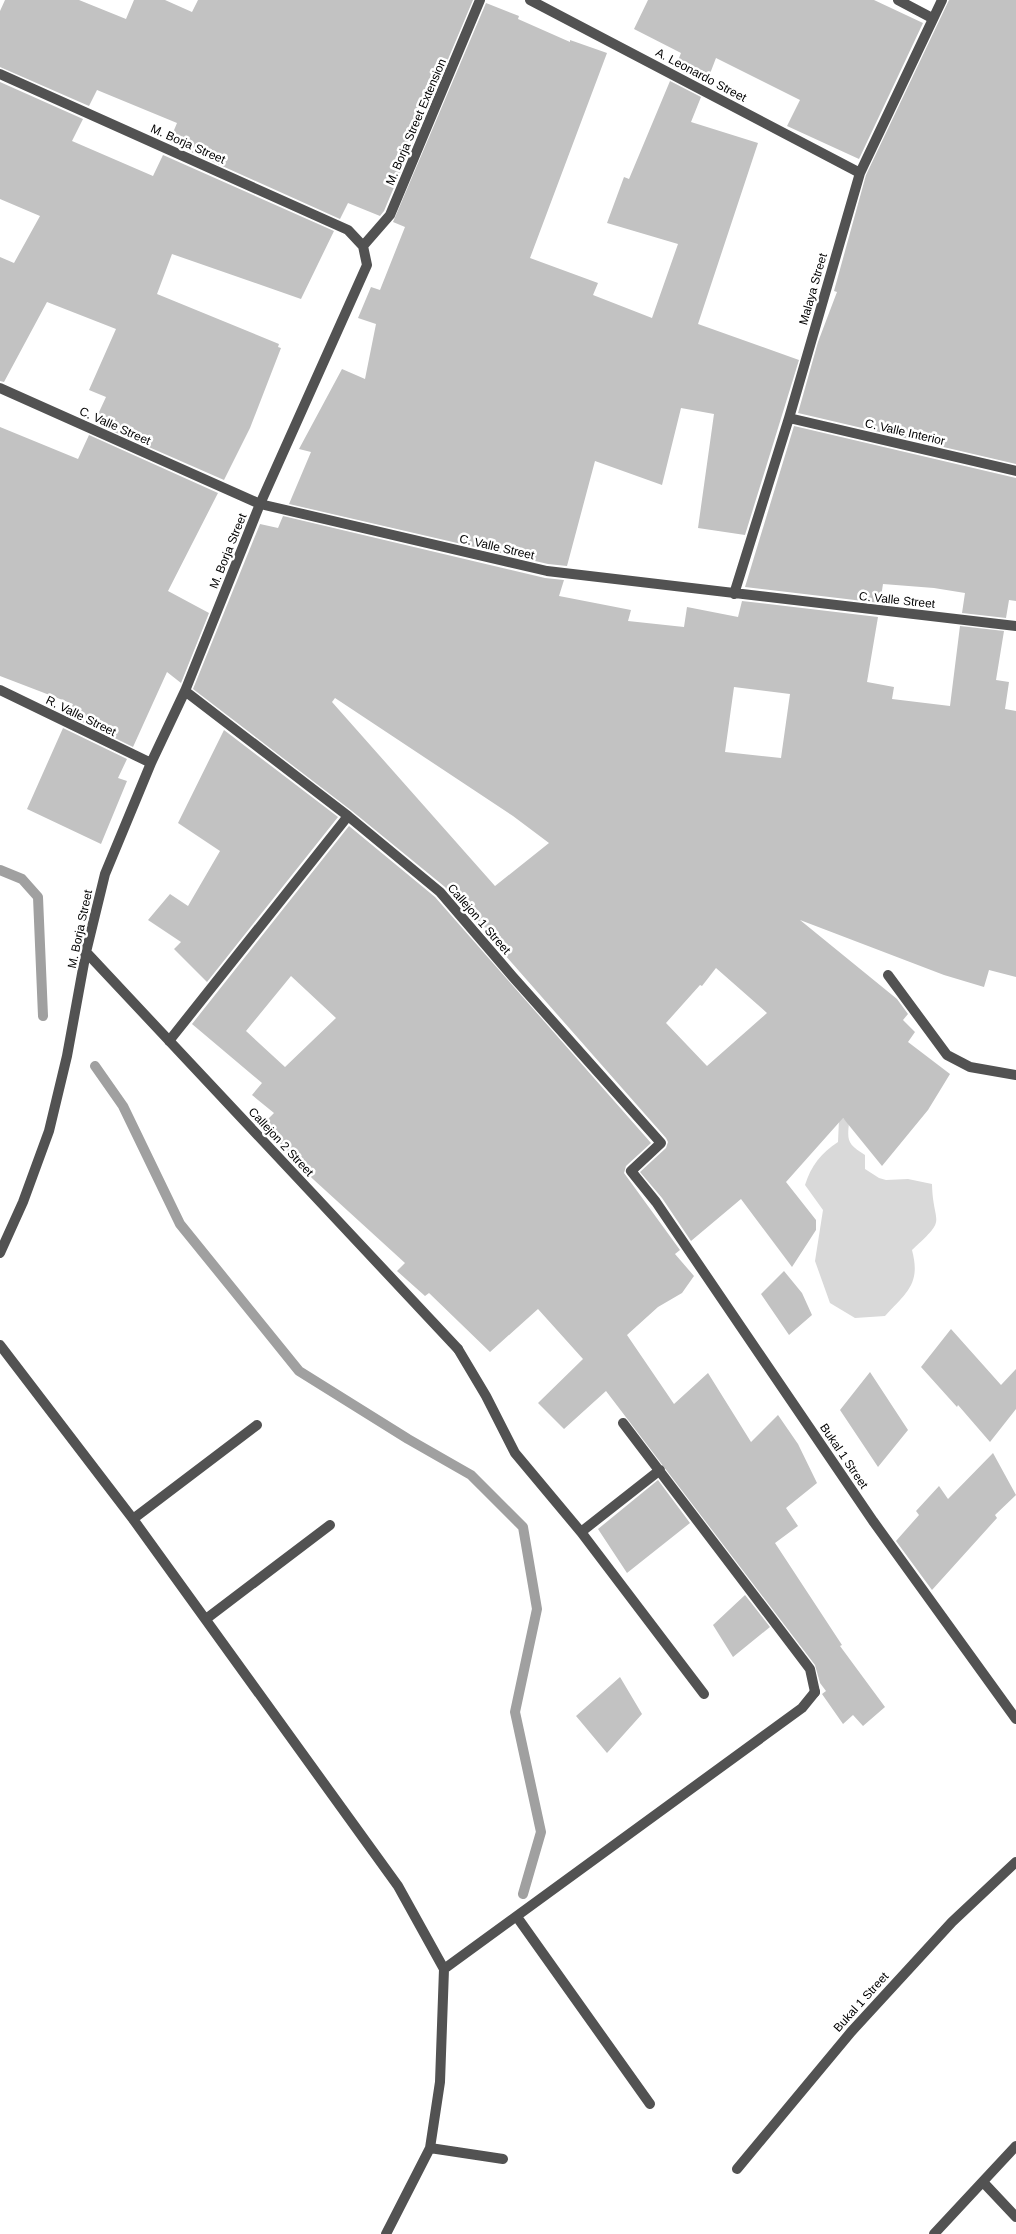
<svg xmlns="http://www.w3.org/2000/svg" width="1016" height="2234" font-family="Helvetica,sans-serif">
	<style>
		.green { fill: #d9d9d9 }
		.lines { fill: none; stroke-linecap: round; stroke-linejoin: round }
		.stream { stroke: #a0a0a0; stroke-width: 10 }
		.building { fill: #c2c2c2; fill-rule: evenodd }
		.lane { stroke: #525252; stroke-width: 10 }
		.street { stroke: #525252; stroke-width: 10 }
		.labels { text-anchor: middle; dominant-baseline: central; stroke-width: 5; stroke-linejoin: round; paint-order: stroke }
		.street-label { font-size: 12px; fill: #000; stroke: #fff }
	</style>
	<rect width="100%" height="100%" fill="#fff"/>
	<path class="green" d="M830,1108l19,15c-2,19 -1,21 16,32v14l14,9 7,2 22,-1 24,5c1,43 17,32 -20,66 9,34 -5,42 -27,66l-30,2 -25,-15 -15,-42 8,-51 -18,-25c6,-19 16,-32 33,-43l1,-23z"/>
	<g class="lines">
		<path class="stream" d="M0,870l22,9 16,18 5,119
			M95,1066l28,40 57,118 119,147 109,68 63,36 52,52 14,82 -22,103 26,120 -18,62"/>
	</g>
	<path class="building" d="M5,0h74l47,19 8,-19h31l27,12 6,-12h275l-89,211 -4,5 -32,-13 -8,16 -171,-77 8,-19 -80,-33 -8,16 -89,-39v-56z
		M648,0h226l49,23 -64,136 -72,-33 13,-26 -84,-42 -10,26 -31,-16 6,-15 -47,-24z
		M949,0h67v464l-218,-51 20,-71 19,-50 -3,-1 32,-116z
		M486,3l33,13 -1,3 52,23v-2l37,13 -77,205 68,25 -5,12 59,23 26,-74 -71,-21 17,-46 5,2 41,-98 31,16 -10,25 67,21 -60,181 101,36 -54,175 -47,-7 16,-114 -33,-6 -19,77 -67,-24 -28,105 -19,-2 -259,-60 22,-52 -12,-3 43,-80 23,10 11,-55 -18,-6 13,-31 9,3 25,-63 -12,-5z
		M0,82l83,37 -11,22 81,35 10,-21 171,76 -33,68 -129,-45 -15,40 122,50 -1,3 3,1 -31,80 -26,52 -130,-57 12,-26 -17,-7 27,-61 -69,-27 -43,80 -4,-1v-124l14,6 26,-47 -40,-17z
		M794,426l222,52v123l-7,-1 -3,18 -44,-5 3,-20 -31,-5 -51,-4 -3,19 -135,-16z
		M0,427l78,32 11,-24 129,58 -50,98 41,22 -28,70 -14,-11 -34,75 -65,-32 5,-11 -73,-28z
		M283,516l262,62 19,2 -5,16 72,14 -3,11 56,6 3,-20 51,10 4,-16 136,16 -11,65 27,5 -2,12 58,7 10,-80 44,5 -8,49 13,2 -4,27 11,2v266l-27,-7 -5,17 -40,-12 -144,-55 97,79 11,15 -5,6 12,12 -7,10 42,32 -22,36 -46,56 -39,-48 -57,64 30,38v10l-24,37 -51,-68 -50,42 -29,-43 -22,-26 26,-24 2,-6 -2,-4 -221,-251 -93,-76 -159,-122 67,-165 18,4zM734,687l56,7 -9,64 -56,-6zM335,698l178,118 36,27 -54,43 -163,-184zM716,968l51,45 -60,53 -41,-43 34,-38 2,1z
		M63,728l64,31 -9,19 9,3 -26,63 -74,-35z
		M224,730l114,87 -131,165 -33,-33 7,-7 -33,-22 22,-26 18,12 32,-55 -42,-28z
		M349,826l86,71 216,246 -25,23 -2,7 56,77 -5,4 19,22 -12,17 -24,14 -31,28 47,69 34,-31 43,69 27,-27 20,29 19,39 -31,25 12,18 -23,17 67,102 -2,1 45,61 -22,19 -10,-11 -10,9 -21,-30 4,-3 -6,-8 -5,-18 -209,-274 -42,38 -26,-26 45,-44 -45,-50 -48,43 -61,-59 -4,3 -28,-25 8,-8 -114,-104 -29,-34 12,-12 -22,-18 10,-12 -70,-59zM291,976l45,42 -51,49 -39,-36z
		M784,1271l18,22 10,22 -23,20 -28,-41z
		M951,1329l50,56 15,-16v40l-26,33 -32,-37 -1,2 -36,-40z
		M870,1372l38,58 -30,37 -38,-57z
		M993,1453l23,42 -21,20 2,3 -65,72 -36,-49 23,-26 -3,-4 23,-25 9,13z
		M658,1480l32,43 -63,50 -29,-44z
		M745,1595l25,32 -37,30 -20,-32z
		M620,1677l22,37 -35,39 -31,-37z"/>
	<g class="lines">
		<path class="lane" d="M898,0l34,18
			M888,975l59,80 23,12 46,8
			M458,1349l28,47 29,57 66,79 123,162
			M623,1423l187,246 5,23
			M581,1532l79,-62"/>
		<path class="street" d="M530,0l330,173
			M0,74l348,156 15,16 4,19 -107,239 -75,187 -34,72 -46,111 -19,78 -19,104 -18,75 -26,71 -23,51
			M363,246l27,-31 90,-215
			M0,388l260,116 287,67 469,55
			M789,418l227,53
			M734,594l55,-176 71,-245 82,-173
			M0,690l151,73
			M185,691l163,125 92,76 73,85 148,166 -30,28 25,31 217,319 143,198
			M86,952l372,397
			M169,1041l179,-225
			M0,1345l133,174 265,367 46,83 -4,113 -10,66 -44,86
			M133,1519l124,-94
			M206,1619l124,-94
			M517,1917l133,187
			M444,1969l358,-261 13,-16
			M430,2148l73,11
			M737,2169l114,-137 101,-110 64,-60
			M983,2182l33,35
			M934,2234l82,-88"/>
	</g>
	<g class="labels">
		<g class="street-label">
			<text transform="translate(701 75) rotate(28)">A. Leonardo Street</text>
			<text transform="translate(416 122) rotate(-67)">M. Borja Street Extension</text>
			<text transform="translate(188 144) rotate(24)">M. Borja Street</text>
			<text transform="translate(813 289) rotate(-74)">Malaya Street</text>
			<text transform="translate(115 426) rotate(24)">C. Valle Street</text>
			<text transform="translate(905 432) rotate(13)">C. Valle Interior</text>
			<text transform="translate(497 547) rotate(13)">C. Valle Street</text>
			<text transform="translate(228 551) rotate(-68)">M. Borja Street</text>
			<text transform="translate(897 600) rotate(6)">C. Valle Street</text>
			<text transform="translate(81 716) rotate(26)">R. Valle Street</text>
			<text transform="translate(479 919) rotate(49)">Callejon 1 Street</text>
			<text transform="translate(80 929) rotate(-78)">M. Borja Street</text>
			<text transform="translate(281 1142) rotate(47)">Callejon 2 Street</text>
			<text transform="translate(844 1456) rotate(56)">Bukal 1 Street</text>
			<text transform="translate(861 2002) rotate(-48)">Bukal 1 Street</text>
		</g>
	</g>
</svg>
